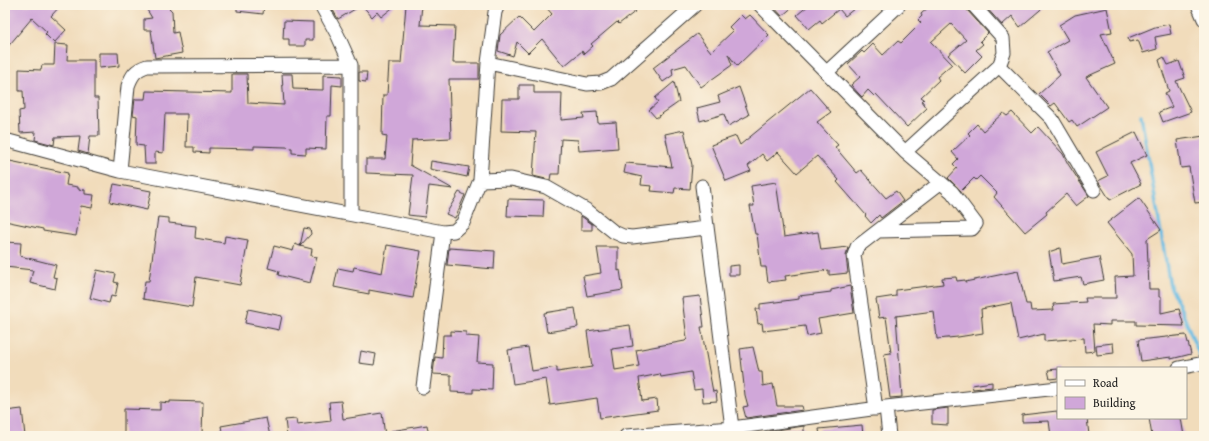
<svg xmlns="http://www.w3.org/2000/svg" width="1209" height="441" font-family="'Gentium Book Plus',serif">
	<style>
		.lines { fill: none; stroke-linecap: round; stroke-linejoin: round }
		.stream { stroke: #66bbe3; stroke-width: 3.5 }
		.building { fill: #d0a7d9 }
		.street-casing { stroke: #3c3934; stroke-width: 15 }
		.street { stroke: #fff; stroke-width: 13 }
	</style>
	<rect width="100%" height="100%" fill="#fcf5e5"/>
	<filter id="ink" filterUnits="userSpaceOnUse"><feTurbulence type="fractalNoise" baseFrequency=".025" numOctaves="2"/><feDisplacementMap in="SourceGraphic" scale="8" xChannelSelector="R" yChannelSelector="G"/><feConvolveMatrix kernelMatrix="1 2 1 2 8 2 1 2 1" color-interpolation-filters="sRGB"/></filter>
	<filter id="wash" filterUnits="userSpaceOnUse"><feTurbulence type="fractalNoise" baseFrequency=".012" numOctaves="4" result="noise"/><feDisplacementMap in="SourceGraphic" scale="16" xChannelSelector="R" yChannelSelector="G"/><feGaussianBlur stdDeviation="0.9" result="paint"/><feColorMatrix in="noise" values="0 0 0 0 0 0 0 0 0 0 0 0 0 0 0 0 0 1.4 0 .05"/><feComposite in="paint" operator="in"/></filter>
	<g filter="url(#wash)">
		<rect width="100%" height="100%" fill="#f1dcbb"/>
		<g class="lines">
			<path class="stream" d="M1141,115l29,171c13,24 21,50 32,75"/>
		</g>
		<g id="blocks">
			<path class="building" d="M5,5h56l-10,11 15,14 -12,13 -9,-9 2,-2 -15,-14 -27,32z
				M144,5h22l6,6 1,22 5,-1 4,21 -27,5 -4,-28h-7v-11l8,-1z
				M237,5h27l-1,9 -26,-3z
				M330,5h66l-15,12 -4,-5 -5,5 -10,-12 -24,14z
				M406,5h16l-2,20 35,1 -2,37h26v16h-30l2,59 -39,2 -2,25 43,24 -24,-3 -4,31 -17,-2 5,-40 -47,-2v-14h19l2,-23 -5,-1 1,-40h4l2,-32h12z
				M544,5h42l4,4 6,-4h35l5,6 -17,13 -2,-2 -26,22 2,2 -9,8 -2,-3 -18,15 -22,-27 -14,14 -11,-11 -4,14 -15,-5 2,-16 19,-18 15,15 18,-18z
				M772,5h23l-13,11z
				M809,5h50l-14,11 -6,-7 -17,14 -2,-3 -11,9 -12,-14z
				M931,5h34l2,5 21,23 -8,8 3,3 -7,6 6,6 -17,17 -17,-18 18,-15 -15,-16 -20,18 21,22 -15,13 2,3 -18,17 3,2 -2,2 5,7 -20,19 -31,-33 -2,2 -6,-6 -6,7 -4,-4 -7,-8 9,-8 -12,-13 14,-13 2,2 9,-9 10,11 15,-14 3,2 20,-20 -3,-3 4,-4 -1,-2z
				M984,5h62l-26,22 -8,-11 -10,9z
				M1107,8l5,24 -11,2 14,30 -29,13 21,30 -30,20 -5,-7 -3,2 -14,-19 -4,3 -12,-12 21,-19 -13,-23 21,-12 -9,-15 16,-10z
				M741,15l4,4 5,-4 19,20 -32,31 -9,-12 4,11 -31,22 -15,-22 -14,4 1,6 -10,7 -10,-14 44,-34 14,18 22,-21 -4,-4z
				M284,21l29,1v18h-8v6h-16v-7h-6z
				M1169,24l2,10 -16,3 2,12 -14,4 -5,-13 -9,2 -1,-4 27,-11z
				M55,44l13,1 -1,15h27v38h4l1,38h-9l-2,18 -10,-3 2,-15 -25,1 -1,8 -19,-5 1,-8 -16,1 -1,-22 5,-1 -1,-19h-4v-22l22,1 1,-5h12z
				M99,53h19l1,13 -20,2z
				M1164,57l4,8 11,-4 6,17 -9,3 15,31 -28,10 -4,-10 13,-5 -7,-14 4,-2 -10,-31z
				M359,72h8l-1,10 -7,-1z
				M232,74h15l1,29 36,2 -2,-31h10l1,15 30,1v-15l19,1v10l-10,-1 -1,31h-4l-1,33 -20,-1v6l-14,-1v-5l-6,-1 -32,-1v3l-45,-1v5l-15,-1v-5h-8l1,-33h-22l-2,39 -8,-1v12h-10l-1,-18 -8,-1 1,-29 -4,-1 2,-16h10l1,-8 86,2z
				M674,82l5,20 -23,16 -7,-8 9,-8 -3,-4z
				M519,85h15v8h28l-1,27 23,-2 -1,-5 14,-1 1,11 18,-1 2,26 -39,3 -1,-11 -17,-1 -2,35h-8l-1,6 -17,-4 3,-44 -35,-1 1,-32h17z
				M739,87l10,28 -21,11 -4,-12 -24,7 -3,-13 23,-6 -2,-6z
				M810,88l21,24 -14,10 21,23 -3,2 22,26 4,-3 25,28 10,-7 7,10 -22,17 -2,-3 -8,8 -6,-7 1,-1 -29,-33 2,-2 -22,-24 -20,17 -19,-21 -11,9 -5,-7 -14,12 3,5 -25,10 -15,-36 25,-9 4,9z
				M1012,112l20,21 6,-6 25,27 5,10 21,32 -13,10 -10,-12 -20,18 1,2 -22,18 -31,-35 3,-4 -17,-17 -4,4 -2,-2 -13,13 -13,-13 9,-10 -4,-4 5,-5 -6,-7 18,-17 -2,-2 9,-9 6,7 20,-18 4,3z
				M684,130l8,35 -2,24 -15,-1 -1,5 -23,-2 1,-5 -11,-1 1,-8 -18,-4 2,-10 46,4 -7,-33z
				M1136,132l11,23 -17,8 11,21 -31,16 -12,-19 10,-5 -12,-24z
				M1204,136v66l-9,1 -6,-36 -8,1 -4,-28z
				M5,160l63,13 -2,12 12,2v2l7,1v4l9,1 -2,13 -11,-2 -5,30 -33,-5v-2l-38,-8z
				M431,161l38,6 -2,10 -37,-8z
				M776,182l8,55 34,-5 3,18 27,-3 -2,9 2,17 -19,2v-5l-44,6 1,4 -18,2 -2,-15h-5l-4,-33h-2l-5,-28h4l-3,-20z
				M114,184l37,7 -4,19 -37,-8z
				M459,192l6,3 -10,23 -9,-4z
				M1139,198l22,32 -14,9 2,50h10v8h2v16l18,-4 5,17 -48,-1v-4h-26v4l-17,-1 2,27 -10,1 -1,-14 -40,3v-7l-26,6 -7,-37 -30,6 2,24 -25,4 -21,2 -3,-28 -38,5 6,81 -12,1 -6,-44 7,-1 -5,-36 -7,1 -3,-19 20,-3v-6l47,-6 -1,-6 14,-1 1,4 8,-1v2l53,-11 8,33h4l1,7 23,-1 -1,-6 33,-2 -1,-4h31l-1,-21 18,-1 -1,-22 -25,-31z
				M508,199l36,1 -1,17 -36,-1z
				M581,216l11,8v6h-11z
				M158,217l11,1v5l27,3 -1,12 29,5 1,-7 23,4 -8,45 -44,-8 -4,30 -49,-8 2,-18h4z
				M304,228l6,1 1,5 -11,12 12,3 -1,7 6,1 -7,26 -32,-8 1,-4 -11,-3 6,-22 19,5 2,-7 5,2z
				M5,242l16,1 -1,13 36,9 -3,12 4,1 -2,11 -25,-6 3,-13 -28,-3z
				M387,245l34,6 -8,47 -44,-8v4l-35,-7 4,-19 15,3 1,-4 28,6z
				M597,247h21v24l2,-1 3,20 -36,6 -4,-20 18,-3z
				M449,248l46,3 -1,18 -47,-4z
				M1060,248l2,16 37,-7 5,23 -21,4 -2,-7 -27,4 -5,-29z
				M739,265v10h-10v-9z
				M97,270l19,4 -2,8 4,1 -3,14 -4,-1 -2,7 -19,-5z
				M850,286l4,27 -36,6 3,14 -14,3 -2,-10 -42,5 -1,-8 -4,1 -2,-15h4v-5l39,-5v-3l32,-4v-2z
				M700,296l4,31h-3l12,65 3,-1 1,10 -14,1 -1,-13 -8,1 -3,-18 -30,5 -1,-3 -21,4 3,23 15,-2 1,11 -58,8 -3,-20 -47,7 -4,-26 -33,5 -5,-34 20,-3 4,24 25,-4v5l35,-5 -5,-36 43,-6 3,21 -21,3 3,21 24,-4 -3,-16 49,-9 2,-2 -5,-41z
				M575,308l3,19 -31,5 -3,-19z
				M248,309l34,7 -3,14 -34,-7z
				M451,331l15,1v4l13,1 -2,25 16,1 -1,27 -19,-1v4l-22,-1v-17l-18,-1 2,-17 7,1 1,-23h8z
				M1186,335l5,19 -20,5v-2l-30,4 -3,-21z
				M1113,343l1,10 -17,2 -1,-10z
				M753,347l6,25h3l1,14 10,-2 4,22h25l1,4 -57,8 -3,-11 5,-1 -3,-11 -5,-46z
				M361,351l15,3 -2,11 -15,-2z
				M1058,369v9l-8,1 -2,-9z
				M992,382v5l-19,2 -1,-4z
				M170,401l33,1 -1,32 -33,-1v3h-45v-27l36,1v-8l10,1z
				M341,401l2,18 39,-6 3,23h-98l-2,-16 11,-1 1,6 34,-4 -2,-19z
				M948,408v17l-16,-1v-14z
				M22,409l3,27h-20v-25z
				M1057,411l1,7h29l2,17 -38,1 -2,-15 -27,1v-7z
				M266,418l4,18h-47l-2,-10z
				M1149,418h32l3,18h-32z
				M427,425l2,11h-37l-1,-5z
				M862,425l1,11h-43l-1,-7z
				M804,426v10h-35v-5z"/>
		</g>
	</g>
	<g filter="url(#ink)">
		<use href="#blocks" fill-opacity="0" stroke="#3c3934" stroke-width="1"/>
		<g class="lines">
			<defs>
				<path id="street" d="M321,5l17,31 13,29v149
					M760,5l145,147 47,40 24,32 -4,5 -94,2
					M1198,5l6,14
					M488,63l99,21 14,-1 10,-4 84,-74
					M999,66l53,53 42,71
					M827,72l72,-67
					M5,140l115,31 323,61 11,-1 9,-8 17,-43 8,-117 7,-51 3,-7
					M905,152l94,-86 5,-13 -1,-15 -30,-33
					M120,171l8,-85c4,-11 7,-16 19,-20l204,-1
					M480,180l31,-1 35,8 42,24 26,21 9,4 9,1 74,-9
					M702,186l31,250
					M1179,368l25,-5
					M423,387l20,-155
					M886,407l3,29
					M876,409l-22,-154 3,-8 83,-64
					M626,436l106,-8 154,-21 172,-19"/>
			</defs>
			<use href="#street" class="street-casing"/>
			<use href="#street" class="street"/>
		</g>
	</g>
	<rect width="1209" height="441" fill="none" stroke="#fcf5e5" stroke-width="20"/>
	<rect x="1057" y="367" width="130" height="52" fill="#fcf5e5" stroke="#a29e95"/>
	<rect x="1065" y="380" width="20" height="6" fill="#ffffff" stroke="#a29e95"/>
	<text x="1093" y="387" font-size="12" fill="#1c1c1c">Road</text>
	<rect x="1065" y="397" width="20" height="12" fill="#d0a7d9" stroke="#a29e95"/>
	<text x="1093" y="407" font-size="12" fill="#1c1c1c">Building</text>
</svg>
